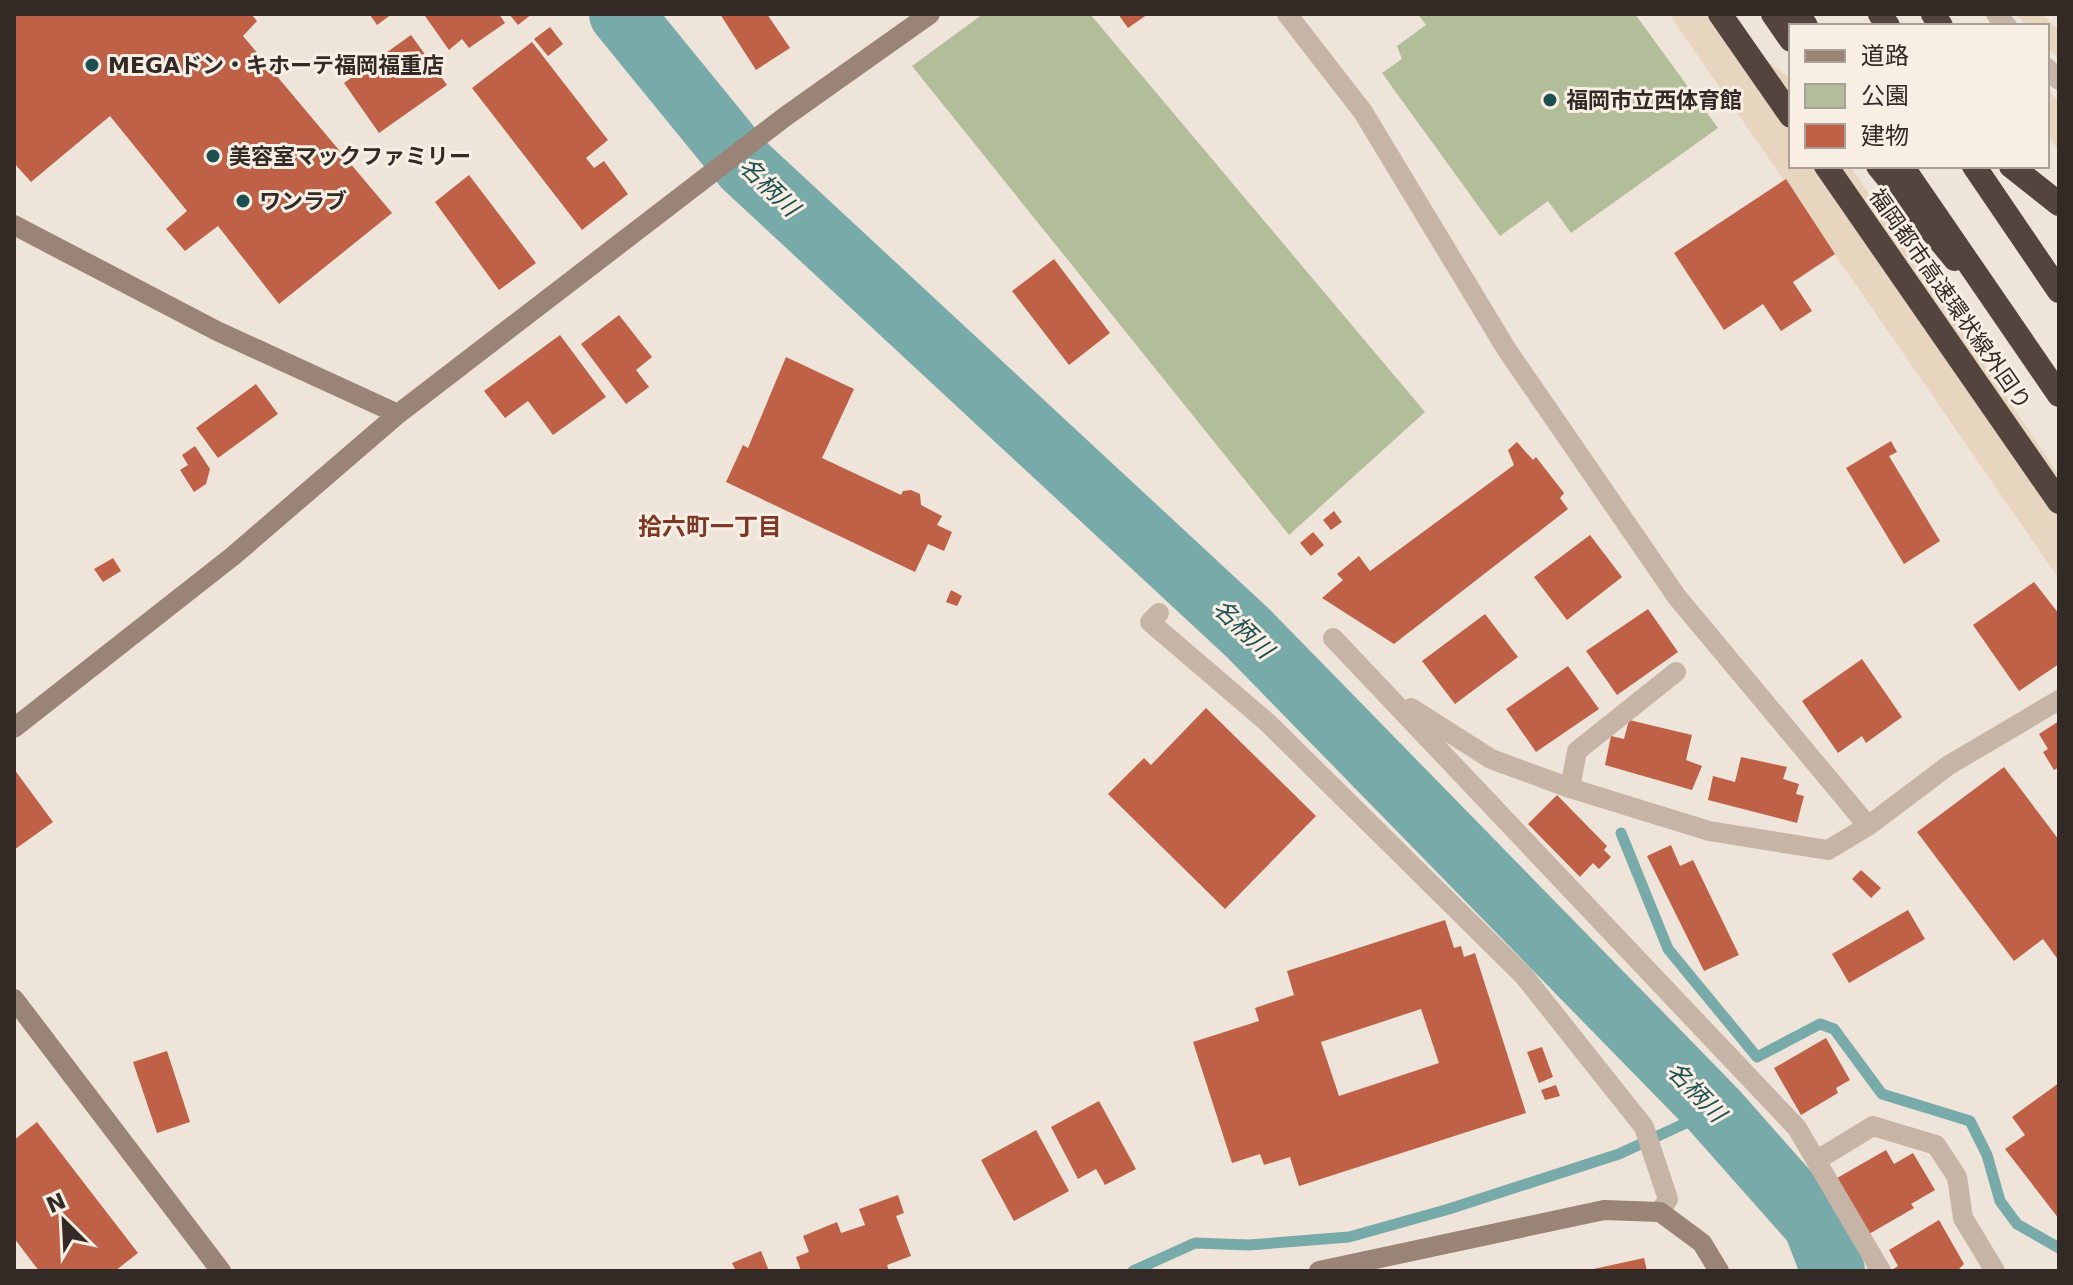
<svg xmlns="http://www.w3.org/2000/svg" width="2073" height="1285" font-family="'DejaVu Sans','Noto Sans JP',sans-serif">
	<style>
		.green { fill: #b2bd9a }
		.plaza { fill: #e7d5c0 }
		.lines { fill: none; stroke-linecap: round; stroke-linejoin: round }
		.stream { stroke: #79aaaa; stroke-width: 11 }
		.river { stroke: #79aaaa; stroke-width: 64 }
		.building { fill: #bf6147; fill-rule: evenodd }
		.lane { stroke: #c6b4a6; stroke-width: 20 }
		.street { stroke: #c6b4a6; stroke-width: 20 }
		.secondary { stroke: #9a8377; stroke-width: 20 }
		.highway { stroke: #53443e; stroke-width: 24 }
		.highway-bridge { stroke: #53443e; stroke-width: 24 }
		.poi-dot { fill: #1e5051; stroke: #f8eee4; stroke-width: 3 }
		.labels { text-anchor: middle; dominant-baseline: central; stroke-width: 6; stroke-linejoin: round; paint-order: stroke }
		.poi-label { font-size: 22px; font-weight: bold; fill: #332a26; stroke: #f8eee4; text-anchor: start }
		.street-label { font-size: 22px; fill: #332a26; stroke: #f8eee4 }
		.water-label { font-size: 24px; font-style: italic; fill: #1e5051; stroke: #f8eee4 }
		.neighbourhood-label { font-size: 24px; font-weight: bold; fill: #7d3724; stroke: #f8eee4 }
	</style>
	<rect width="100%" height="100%" fill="#efe4d9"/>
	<path class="green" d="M983,14h107l335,398 -136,123 -377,-469z
		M1418,14h217l83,114 -147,105 -23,-32 -48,35 -118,-163 20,-14 -5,-13 29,-21z"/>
	<path class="plaza" d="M1669,14h61l28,40 33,25v87h59l209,309v104z
		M2016,14h26l17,17v28l-12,-12v-21h-20z
		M2047,89l12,13v49l-12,-17z"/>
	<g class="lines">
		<path class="stream" d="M1621,833l47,116 89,108 63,-33 14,5 48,65 88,27 17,34 13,46 17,23 42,24
			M1133,1271l62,-28 54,2 100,-8 100,-28 170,-55 95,-44"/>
		<path class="river" d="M621,14l124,152 503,467 466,477 101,114 18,47"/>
	</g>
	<path class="building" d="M14,14h237l6,7 -14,15 149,177 -113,91 -61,-78 -33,25 -19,-22 21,-18 -77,-95 -79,66 -17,-19z
		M392,14l-15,11 -7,-10 2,-1z
		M427,14h72l6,9 -36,25 -7,-9 -13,11 -24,-34z
		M509,14h23l-14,11z
		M720,14h47l23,34 -34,22z
		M1118,14h30l-20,14z
		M550,27l13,17 -15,12 -14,-17z
		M411,35l36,50 -68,48 -35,-50z
		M532,42l76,98 -22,18 8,10 10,-7 24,33 -46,36 -110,-142z
		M469,175l67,88 -37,27 -64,-88z
		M1786,179l49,75 -42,28 19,29 -31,20 -18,-27 -39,26 -50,-77z
		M1054,259l56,74 -41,32 -57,-74z
		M619,315l33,42 -16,13 13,17 -23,17 -45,-60z
		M560,335l46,62 -53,38 -25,-34 -23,17 -21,-27z
		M786,357l68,32 -32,69 79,37 2,-4 8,-1 9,4 1,11 21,11 -5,9 15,7 -8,19 -16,-7 -13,28 -189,-90 17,-37 5,3z
		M256,384l22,30 -60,44 -22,-30z
		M1891,441l6,11 -8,4 51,85 -36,23 -58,-96z
		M1517,442l16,18 3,-3 28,36 -4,5 8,11 -174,135 -72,-46 21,-18 -6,-6 22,-18 11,15 144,-106 -6,-15z
		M195,446l15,23 -4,15 -12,8 -14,-22 8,-5 -6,-10z
		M1334,511l8,11 -11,8 -8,-10z
		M1313,532l11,13 -13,11 -11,-13z
		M1590,535l32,42 -55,43 -33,-43z
		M113,558l8,13 -18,11 -9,-13z
		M2034,582l25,32v50l-40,27 -46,-66z
		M951,590l11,6 -5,10 -11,-4z
		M1648,609l30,43 -61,43 -31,-44z
		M1485,614l33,43 -63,47 -33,-43z
		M1862,659l40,58 -36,26 -4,-7 -24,17 -36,-52z
		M1568,666l31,43 -63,43 -30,-43z
		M1206,708l110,108 -91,93 -117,-115 36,-36 7,7z
		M1629,720l63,15 -6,25 16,6 -10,24 -87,-25 6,-29 13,3z
		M2059,721v46l-5,3 -11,-18 5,-3 -9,-15z
		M1741,757l46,10 -4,12 16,5 -3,10 8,2 -7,27 -89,-23 5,-24 22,6z
		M2004,767l55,73v121l-16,-22 -29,22 -97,-129z
		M14,769l39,53 -39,28z
		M1557,795l50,51 -3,4 7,7 -12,12 -6,-6 -13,14 -52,-53z
		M1671,845l9,21 13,-6 46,95 -35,16 -57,-115z
		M1861,870l20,18 -10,10 -19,-19z
		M1908,910l17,29 -76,44 -17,-29z
		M1445,920l9,28 7,-2 3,11 11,-4 51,160 -227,73 -9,-29 -26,8 -4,-11 -28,9 -39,-121 66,-21 -4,-13 39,-13 -7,-24zM1421,1009l18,54 -100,33 -18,-54z
		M1826,1038l24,42 -14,8 2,5 -37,22 -27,-47z
		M1542,1047l11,30 -14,6 -12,-31z
		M167,1051l23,71 -33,11 -24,-71z
		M2059,1083v136l-54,-70 20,-14 -13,-18z
		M1556,1085l4,11 -15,4 -4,-10z
		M1099,1101l37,68 -31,16 -9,-16 -18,10 -27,-52z
		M37,1122l101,131 -23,18h-76l-25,-33v-98z
		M1036,1130l33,61 -55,30 -33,-61z
		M1886,1150l8,14 19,-11 22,37 -24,14 3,4 -45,26 -32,-56z
		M898,1195l6,18 -8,3 15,40 -24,9 2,6h-88l-5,-14 13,-5 -6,-16 34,-14 4,11 24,-8 -6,-16z
		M1939,1220l25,44 -7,7h-67l8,-5 -9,-16z
		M761,1251l8,20h-33l-4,-8z
		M1644,1258l3,13h-58v-1z"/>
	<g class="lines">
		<path class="lane" d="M1570,788l7,-37 99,-79"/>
		<path class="street" d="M1287,14l76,98 144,238 170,247 191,229
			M1996,14l11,12
			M2047,68l12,12
			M1159,613l-9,9 118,101 256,253 120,151 24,72 -8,13
			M1333,638l464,490 84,143
			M1411,708l80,51 79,29 139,43 119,19 40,-24 81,-61 110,-65
			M1817,1160l56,-34 63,19 21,32 6,41 32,53"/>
		<path class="secondary" d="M14,225l203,106 181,83
			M14,728l219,-172 165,-142 388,-298 144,-102
			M14,999l207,272
			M1319,1271l285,-61 56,2 42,31 17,28"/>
		<path class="highway" d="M1720,14l71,102
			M1773,14l18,26
			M1798,14l8,12
			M1880,14l8,12
			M1933,14l8,12
			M1826,166l233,336
			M1878,166l77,93
			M2011,166l48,38"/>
		<path class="highway-bridge" d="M1902,166l157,229
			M1974,166l85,125"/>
	</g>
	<g class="poi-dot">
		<circle cx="92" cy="65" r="8"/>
		<circle cx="1550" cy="100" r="8"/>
		<circle cx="213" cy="156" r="8"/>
		<circle cx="243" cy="201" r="8"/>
	</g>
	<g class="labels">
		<g class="poi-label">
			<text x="108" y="65">MEGAドン・キホーテ福岡福重店</text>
			<text x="1566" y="100">福岡市立西体育館</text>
			<text x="229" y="156">美容室マックファミリー</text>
			<text x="259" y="201">ワンラブ</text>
		</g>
		<g class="street-label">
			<text transform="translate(1950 299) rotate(55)">福岡都市高速環状線外回り</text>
		</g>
		<g class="water-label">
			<text transform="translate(769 187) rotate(44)">名柄川</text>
			<text transform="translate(1243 629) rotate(44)">名柄川</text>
			<text transform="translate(1696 1092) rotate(46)">名柄川</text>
		</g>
		<g class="neighbourhood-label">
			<text x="710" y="527">拾六町一丁目</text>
		</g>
	</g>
	<rect width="2073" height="1285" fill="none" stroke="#332a26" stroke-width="32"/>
	<rect x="1789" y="24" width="260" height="144" fill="#f8eee4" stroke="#a9a098" stroke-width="2"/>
	<rect x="1805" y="50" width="40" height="12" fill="#9a8377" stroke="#a9a098" stroke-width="2"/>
	<text x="1861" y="64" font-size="24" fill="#332a26">道路</text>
	<rect x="1805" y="84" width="40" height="24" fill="#b2bd9a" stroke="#a9a098" stroke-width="2"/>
	<text x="1861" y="104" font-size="24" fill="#332a26">公園</text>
	<rect x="1805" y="124" width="40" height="24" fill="#bf6147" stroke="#a9a098" stroke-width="2"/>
	<text x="1861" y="144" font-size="24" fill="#332a26">建物</text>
	<g transform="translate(64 1221) rotate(336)" stroke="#f8eee4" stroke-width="6" paint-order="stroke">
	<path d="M0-6L14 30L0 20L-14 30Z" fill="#332a26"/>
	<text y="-12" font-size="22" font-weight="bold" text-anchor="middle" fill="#332a26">N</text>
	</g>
</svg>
